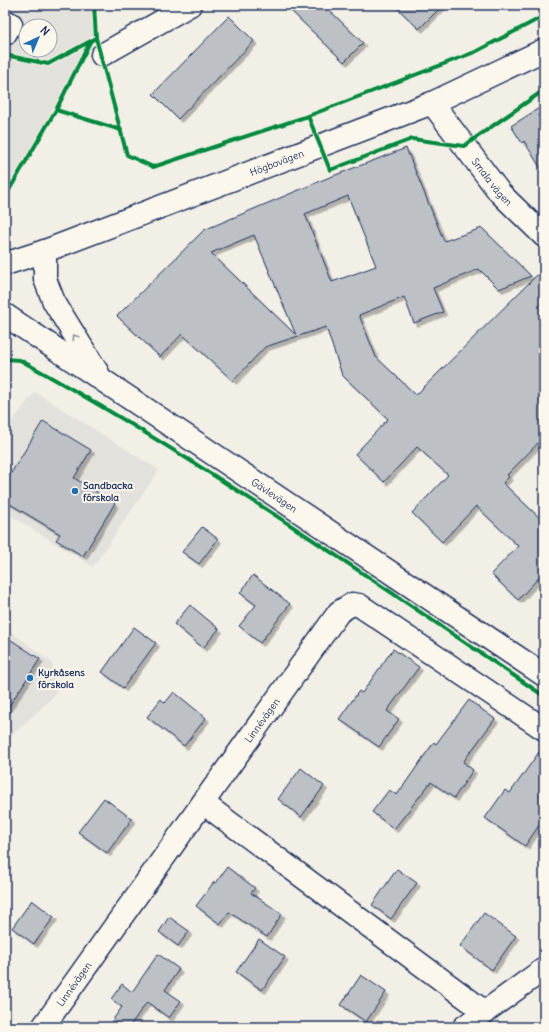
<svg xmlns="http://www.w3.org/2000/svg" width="549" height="1032" font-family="Delius,sans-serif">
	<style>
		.built { fill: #e2e1dc; fill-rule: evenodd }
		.building { fill: #bdc0c4; stroke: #1b2f5e; fill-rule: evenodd; filter: url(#shadow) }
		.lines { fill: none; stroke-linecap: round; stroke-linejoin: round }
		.minor-casing { stroke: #1b2f5e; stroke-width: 25 }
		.major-casing { stroke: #1b2f5e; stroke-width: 25 }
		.minor { stroke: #fbf7ec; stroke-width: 22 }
		.major { stroke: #fbf7ec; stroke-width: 22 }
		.cycleway-casing { stroke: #fbf7ec; stroke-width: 6 }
		.cycleway { stroke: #00873e; stroke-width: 4 }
		.oneway { stroke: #8b93a5 }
		.poi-dot { fill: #1f6fb2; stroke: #fbf7ec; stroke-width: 1.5 }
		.labels { text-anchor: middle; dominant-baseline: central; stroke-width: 4; stroke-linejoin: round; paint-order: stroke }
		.street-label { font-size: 10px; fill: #1b2f5e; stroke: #fbf7ec }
		.poi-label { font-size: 10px; font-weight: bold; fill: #1b2f5e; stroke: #fbf7ec; text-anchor: start }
	</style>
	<defs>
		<filter id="shadow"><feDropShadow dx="3.5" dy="3.5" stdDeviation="0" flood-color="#0004"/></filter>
	</defs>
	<rect width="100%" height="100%" fill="#f2efe6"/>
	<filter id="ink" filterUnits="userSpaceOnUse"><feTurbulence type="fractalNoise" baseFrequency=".025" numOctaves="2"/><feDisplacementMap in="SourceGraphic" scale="8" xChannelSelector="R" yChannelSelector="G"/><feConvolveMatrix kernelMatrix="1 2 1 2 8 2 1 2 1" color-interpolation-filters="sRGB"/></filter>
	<g filter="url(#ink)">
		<path class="built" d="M5,5h89l2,33 -7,4 -33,68 -51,87zM26,26h24v24h-24z
			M35,392l124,78 -66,97 -88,-55v-82z
			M5,627l47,36 5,30 -52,49z"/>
		<path class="building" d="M285,5h39l39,38 -19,19z
			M394,5h49l-24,24z
			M229,16l25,25 -76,78 -25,-25z
			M544,105v69l-20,-33 -2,2 -11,-17z
			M406,148l38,93 38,-13 49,48 -32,13 -20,-20 -46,19 10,24 -29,11 -10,-26 -45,18 17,42 40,38 128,-127v169l-37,38 2,2 -6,6 41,39v50l-26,28 -27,-26 27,-28 -42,-40 -34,36 -30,-29 36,-38 -31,-28 -33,35 -29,-28 33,-35 -46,-44 -16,-48 -61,20 -32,34 -51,-47 -22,23 -43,-41 87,-86 121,-51zM348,196l28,70 -44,16 -27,-68zM254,235l42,100 -85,-82z
			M43,421l48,29 -17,28 41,25 -32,53 -27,-16 4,-6 -55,-33v-18z
			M202,527l16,12 -19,25 -17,-12z
			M253,575l37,29 -30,39 -21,-17 17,-21 -16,-12z
			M190,605l29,24 -16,19 -29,-24z
			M134,627l22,16 -33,45 -21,-16z
			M5,636l35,23 -35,53z
			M393,649l26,18 -32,44 12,8 -20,28 -40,-28 20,-28 3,2z
			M174,692l32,26 -22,28 -37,-29 14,-18 4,4z
			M469,700l26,19 -32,43 10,8 -19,28 -23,-16 -37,47 -22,-17 17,-22 8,5 37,-53 2,2z
			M544,745v73l-19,28 -40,-28 20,-28 5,3z
			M301,768l23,18 -23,31 -23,-18z
			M104,798l28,21 -25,34 -29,-21z
			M227,867l28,21 -4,5 31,21 -15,23 -38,-25 -9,12 -24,-18 18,-24 2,1z
			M397,869l20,14 -26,36 -19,-14z
			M32,900l22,17 -20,27 -22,-16z
			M484,913l32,23 -24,34 -32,-24z
			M169,917l20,14 -11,15 -19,-14z
			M259,939l26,18 -23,33 -26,-18z
			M158,954l21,15 -14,21 16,11 -12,17 -22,-16 -18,25h-15l-4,-3 12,-17 -11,-8 11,-15 10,8z
			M361,975l25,17 -20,30 -25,-17z"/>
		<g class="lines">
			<defs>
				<g id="minor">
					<path d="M5,21l6,3 -6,10"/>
					<path d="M102,55l88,-50"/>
					<path id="s1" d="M432,103l68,90 44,43"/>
					<path d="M203,803l282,209"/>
					<path id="s2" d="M43,1027l296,-415 13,-8 7,1 185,124"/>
					<path d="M464,1027l80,-58"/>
				</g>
				<g id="major">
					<path d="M45,251v28l9,23 44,71"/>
					<path id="s3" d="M5,264l40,-13 387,-148 112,-53"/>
					<path id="s4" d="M5,315l539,360"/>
				</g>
			</defs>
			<use href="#minor" class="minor-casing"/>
			<use href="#major" class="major-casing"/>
			<use href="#minor" class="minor"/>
			<use href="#major" class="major"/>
			<defs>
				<path id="cycleway" d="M96,38l31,117 26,12 155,-51 167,-64 69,-36
					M5,55l43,9 48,-26 -2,-33
					M56,110l65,20
					M308,116l22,54 82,-31 52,7 80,-56
					M5,197l51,-87 34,-68
					M5,359l15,1c182,100 352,220 524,336"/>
			</defs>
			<use href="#cycleway" class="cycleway-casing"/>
			<use href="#cycleway" class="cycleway"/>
		</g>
		<defs><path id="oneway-chevron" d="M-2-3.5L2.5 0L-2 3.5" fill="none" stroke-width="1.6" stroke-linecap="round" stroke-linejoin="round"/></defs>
		<use class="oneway" href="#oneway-chevron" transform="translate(75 337) rotate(-123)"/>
	</g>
	<g class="poi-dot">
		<circle cx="75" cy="491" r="4"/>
		<circle cx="30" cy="678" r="4"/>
	</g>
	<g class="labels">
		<g class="street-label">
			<text stroke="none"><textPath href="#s3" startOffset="290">Högbovägen</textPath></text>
			<text stroke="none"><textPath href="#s1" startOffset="99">Smala vägen</textPath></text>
			<text stroke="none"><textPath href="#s4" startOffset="324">Gävlevägen</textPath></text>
			<text stroke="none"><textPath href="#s2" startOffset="377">Linnévägen</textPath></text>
			<text stroke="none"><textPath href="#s2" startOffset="53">Linnévägen</textPath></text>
		</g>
		<g class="poi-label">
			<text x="83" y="485">Sandbacka<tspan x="83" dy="12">förskola</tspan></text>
			<text x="38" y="672">Kyrkåsens<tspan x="38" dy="12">förskola</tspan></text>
		</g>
	</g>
	<rect width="549" height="1032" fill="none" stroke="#fbf7ec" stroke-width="20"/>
	<rect x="10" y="10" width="529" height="1012" fill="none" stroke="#1b2f5e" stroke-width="1.5" filter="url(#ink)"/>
	<g transform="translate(38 38) rotate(44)"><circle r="19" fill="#fbf7ec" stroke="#a1a7b3"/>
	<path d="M0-3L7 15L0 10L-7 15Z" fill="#1f6fb2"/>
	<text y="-6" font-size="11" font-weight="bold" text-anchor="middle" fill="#1b2f5e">N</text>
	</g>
</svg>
